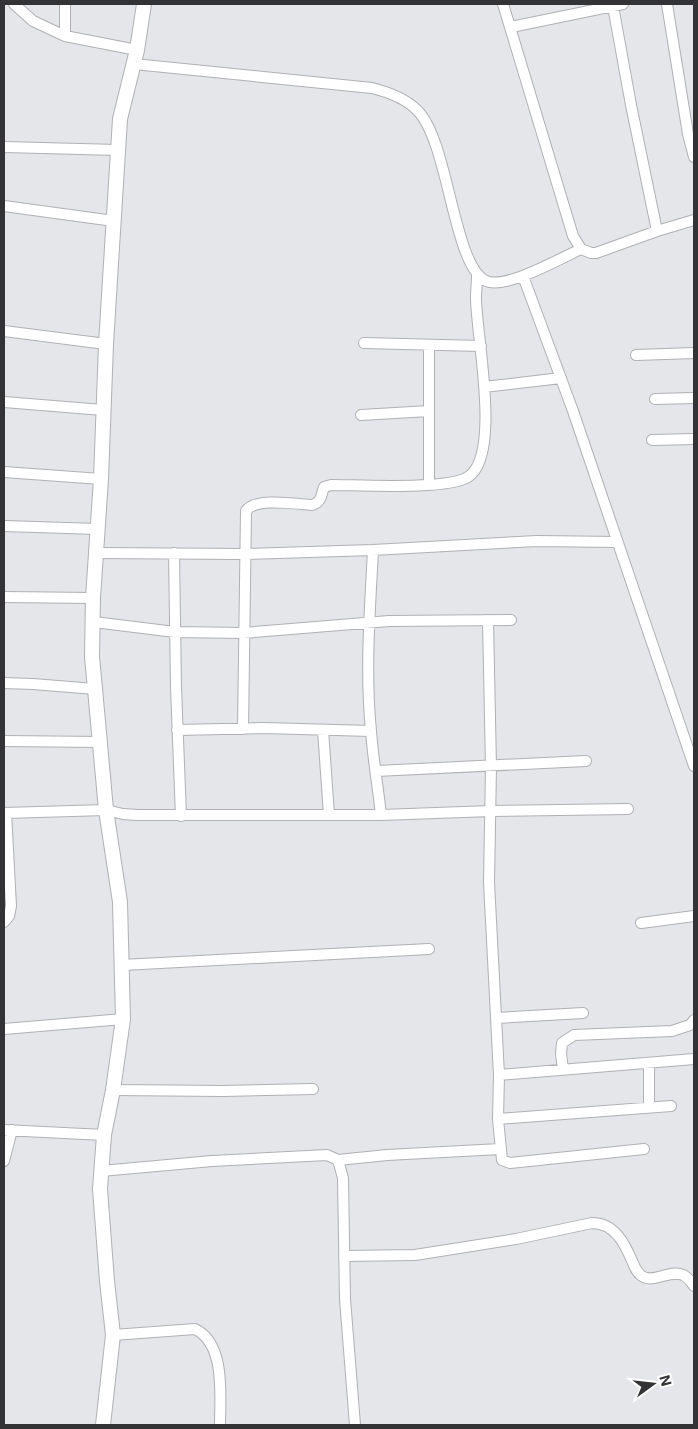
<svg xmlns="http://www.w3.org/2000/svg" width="698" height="1429" font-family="Inter,sans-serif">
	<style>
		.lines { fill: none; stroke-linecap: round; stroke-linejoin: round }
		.minor-casing { stroke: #afb1b4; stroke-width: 12 }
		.tertiary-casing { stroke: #afb1b4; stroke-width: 16 }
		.minor { stroke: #fff; stroke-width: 10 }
		.tertiary { stroke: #fff; stroke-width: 14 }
	</style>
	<rect width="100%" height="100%" fill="#e4e6ea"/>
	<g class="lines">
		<defs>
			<path id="minor" d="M14,4l19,17 32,15 72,14
				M503,4l70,232 8,13 10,4h5l61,-22 37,-11
				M667,4l21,130 6,23
				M613,6l18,99 26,126
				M511,27l112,-23
				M65,36v-32
				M134,64l238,24c16,4 33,10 45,22 33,32 36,163 72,172 21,5 72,-24 92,-33
				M4,147l114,3
				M4,206l110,15
				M523,276l50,135 121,355
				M4,331l102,13
				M364,343l117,3
				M429,345v139
				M636,355l58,-2
				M484,387l77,-9
				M655,399l39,-1
				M4,402l99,8
				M361,415l68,-4
				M652,440l42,-1
				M4,472l97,7
				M4,526l94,3
				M373,550c-3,60 -8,121 -2,181 2,28 7,56 10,84
				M96,553l148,1 129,-4 164,-9 79,1
				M174,553l2,134 5,129
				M4,597l89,1
				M488,620l3,147 -2,115 10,193 -1,44 4,41 8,3 134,-14
				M94,622l81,10 68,1 146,-12 122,-1
				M4,683l29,1 62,5
				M243,729l3,-218c9,-14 50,-7 66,-6 10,-3 9,-10 12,-18l7,-2c28,0 117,5 137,-8 34,-22 8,-142 8,-179 0,-7 1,-15 1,-23
				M177,730l87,-2 107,3
				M323,730l6,85
				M4,741l96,1
				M376,771l210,-10
				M4,813l102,-3 17,4 14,1h244l110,-4 137,-2
				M4,922l5,-6 2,-10 -5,-93
				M641,923l53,-7
				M122,965l307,-16
				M497,1018l86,-5
				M4,1029l119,-10
				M649,1063v44
				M563,1069l-2,-15 1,-11 12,-8 98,-4 18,-6 4,-5
				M499,1075l195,-16
				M113,1090l110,1 90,-2
				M498,1119l173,-13
				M4,1130l100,5
				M338,1160l49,-5 113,-6
				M4,1161l8,-31
				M101,1171l111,-10 115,-6 11,5 5,18 2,121 10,126
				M344,1256l71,-1 101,-16 76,-16c23,0 33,21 41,40 2,5 4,10 9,13 11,8 28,-7 41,-1 5,2 8,7 11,11
				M113,1335l82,-6c31,15 25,67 25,96"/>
			<path id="tertiary" d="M103,1425l10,-90 -6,-54 -7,-92 4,-54 9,-45 10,-71 -3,-117 -14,-92 -11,-121 -3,-32 1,-59 8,-119 5,-135 14,-225 17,-69 7,-46"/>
		</defs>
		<use href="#minor" class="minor-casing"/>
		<use href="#tertiary" class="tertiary-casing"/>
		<use href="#minor" class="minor"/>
		<use href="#tertiary" class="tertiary"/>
	</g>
	<rect width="698" height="1429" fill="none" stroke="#333335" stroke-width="10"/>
	<g transform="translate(653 1384) rotate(75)" stroke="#ffffff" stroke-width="4" paint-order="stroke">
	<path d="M0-4L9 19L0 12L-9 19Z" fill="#333335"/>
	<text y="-8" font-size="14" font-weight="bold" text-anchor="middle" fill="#333335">N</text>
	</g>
</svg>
